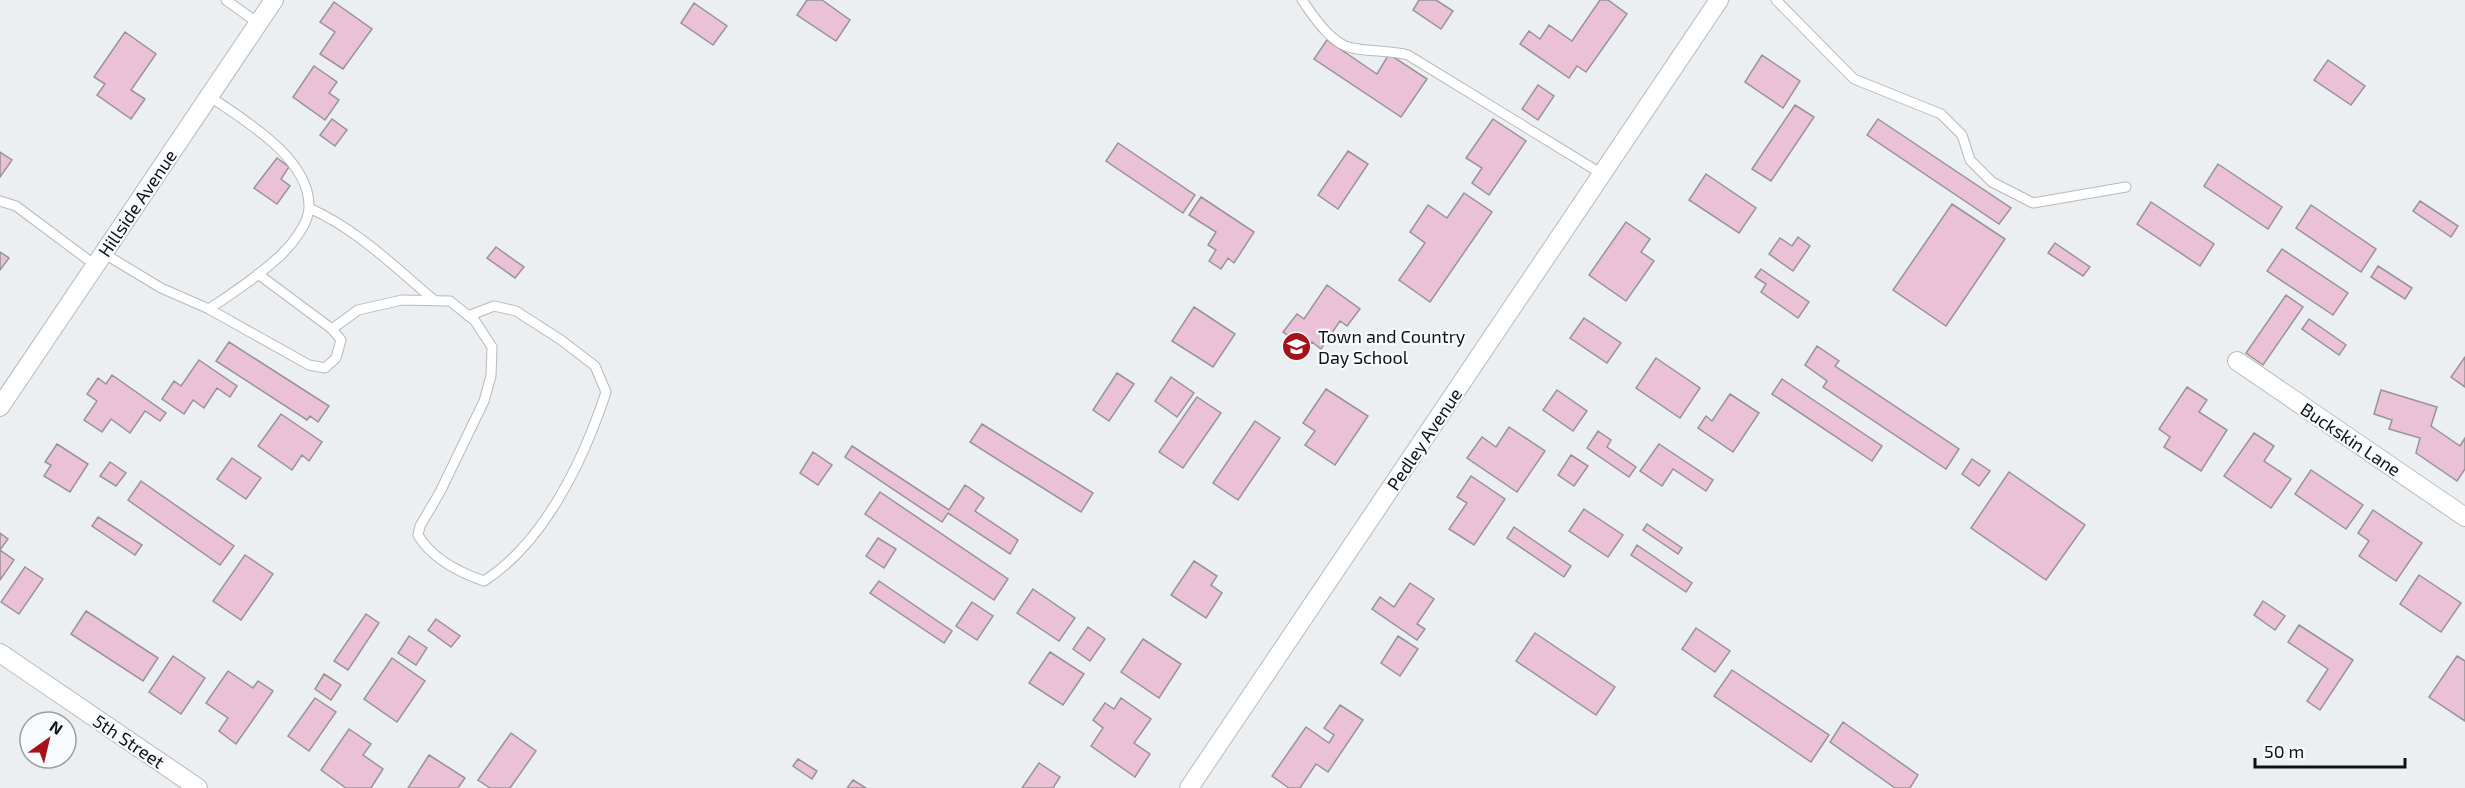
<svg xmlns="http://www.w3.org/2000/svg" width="2465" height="788" font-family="'Exo 2',sans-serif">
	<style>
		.building { fill: #ebc1d8; stroke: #979495; stroke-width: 1.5 }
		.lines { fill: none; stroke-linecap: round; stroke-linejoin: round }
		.lane-casing { stroke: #b7b9bc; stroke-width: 11 }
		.street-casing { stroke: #b7b9bc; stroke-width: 20 }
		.lane { stroke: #fff; stroke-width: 9 }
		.street { stroke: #fff; stroke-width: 18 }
		.labels { text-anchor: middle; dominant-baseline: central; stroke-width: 4.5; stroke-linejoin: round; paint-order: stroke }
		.street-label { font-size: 18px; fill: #101112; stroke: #f9fcff }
		.poi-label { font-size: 18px; fill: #101112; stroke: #f9fcff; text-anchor: start }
	</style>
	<rect width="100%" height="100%" fill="#eceff1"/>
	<path class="building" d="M807,0h15l28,20 -14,21 -39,-26z
		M1419,0h17l17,11 -12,18 -28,-19z
		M1600,0h8l19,14 -41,58 -9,-6 -8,12 -49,-34 9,-13 11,8 9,-14 23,16z
		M334,2l38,27 -29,40 -23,-15 15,-22 -15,-10z
		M694,3l33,23 -14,19 -32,-22z
		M125,32l31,22 -25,36 14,9 -14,20 -34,-24 8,-11 -11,-7z
		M1327,40l50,34 12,-20 38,25 -26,38 -87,-58z
		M1762,55l38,26 -17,27 -38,-26z
		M2328,60l37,26 -14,19 -37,-25z
		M314,66l23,16 -8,11 10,7 -14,20 -32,-23z
		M1538,85l16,11 -16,24 -16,-11z
		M1795,105l19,12 -43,64 -19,-12z
		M332,119l15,11 -12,16 -15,-11z
		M1493,119l33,22 -37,54 -17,-12 10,-15 -16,-10z
		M1878,119l133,89 -12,16 -132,-89z
		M1118,143l77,52 -12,18 -77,-52z
		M1348,151l20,13 -30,45 -20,-14z
		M0,152l12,8 -12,17z
		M277,158l12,9 -8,12 9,7 -13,18 -23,-16z
		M2218,164l64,43 -14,22 -64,-43z
		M1706,174l50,34 -17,25 -50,-33z
		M1464,193l28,19 -62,90 -31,-22 26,-37 -15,-11 18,-27 19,13z
		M1201,197l53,35 -20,31 -6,-5 -7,11 -12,-8 7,-11 -8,-5 8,-13 -27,-17z
		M2420,201l38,25 -7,11 -38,-26z
		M2151,202l63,42 -14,22 -63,-42z
		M1952,204l53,35 -59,87 -53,-36z
		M2311,205l65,44 -15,23 -65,-44z
		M1626,222l24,17 -9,13 13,9 -28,40 -37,-26z
		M1798,237l12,9 -17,25 -24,-17 11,-16 12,8z
		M2055,243l35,24 -7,9 -35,-23z
		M496,247l28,20 -9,11 -28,-20z
		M2282,249l66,44 -15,22 -66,-44z
		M0,252l9,6 -9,12z
		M2378,266l34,22 -7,11 -34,-22z
		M1761,269l48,33 -11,16 -37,-26 5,-8 -11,-7z
		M1327,285l33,24 -13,17 -7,-5 -19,28 -9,-7 -5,7 -24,-17 14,-18 7,5z
		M2286,295l17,12 -40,58 -17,-12z
		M1194,307l41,27 -22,33 -41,-26z
		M1584,318l37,25 -14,20 -37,-25z
		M2309,319l37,26 -7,10 -37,-26z
		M229,342l100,64 -11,16 -8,-6 -3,4 -91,-59z
		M1817,346l22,15 -4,5 124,83 -13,20 -123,-82 4,-6 -22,-16z
		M2465,357v30l-14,-10z
		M1656,358l44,30 -20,30 -44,-30z
		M199,360l38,26 -7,11 -13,-9 -13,20 -11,-8 -9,14 -22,-15 12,-18 7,5z
		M1117,373l17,11 -25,37 -16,-11z
		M112,375l54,38 -6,8 -15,-10 -15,22 -19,-14 -9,13 -18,-12 13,-19 -10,-7 11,-16 8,6z
		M1171,377l23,16 -17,24 -22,-16z
		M1782,379l100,67 -10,15 -100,-67z
		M2187,387l20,13 -8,12 28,18 -26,41 -37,-24 6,-10 -11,-8z
		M1326,389l42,27 -33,49 -30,-20 10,-14 -12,-8z
		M1557,390l30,21 -14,20 -30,-21z
		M2381,390l56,17 -6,19 29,20 5,-8v31l-8,12 -41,-28 4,-15 -31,-9 3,-9 -18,-6z
		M1730,394l29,19 -26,39 -35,-24 8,-12 6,5z
		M1197,397l24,16 -38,55 -24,-16z
		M281,414l41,28 -13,19 -7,-6 -10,15 -34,-24z
		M1255,421l25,17 -42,62 -25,-17z
		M982,424l111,69 -12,19 -111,-70z
		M1509,427l36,24 -28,41 -50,-34 15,-21 14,10z
		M1598,431l13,9 -4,7 29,20 -7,10 -42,-29z
		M2254,433l20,13 -10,15 27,18 -20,29 -47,-32z
		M57,444l31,20 -18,28 -26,-16 7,-11 -6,-3z
		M1659,444l54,36 -7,11 -33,-22 -11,17 -22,-15z
		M852,446l97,64 16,-25 19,13 -9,13 43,29 -8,14 -62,-41 -6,9 -97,-65z
		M813,452l19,13 -14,20 -18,-12z
		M1571,455l17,11 -14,20 -16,-11z
		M232,458l29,20 -15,21 -29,-20z
		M1972,459l18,12 -11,15 -17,-12z
		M110,462l16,11 -10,13 -16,-10z
		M2311,470l52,35 -17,24 -51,-35z
		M2009,472l76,53 -39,55 -75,-52z
		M1471,476l34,23 -31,46 -25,-16 18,-26 -10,-6z
		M141,481l93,65 -14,19 -92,-65z
		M880,492l128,87 -14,21 -129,-86z
		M1584,509l39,26 -15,22 -39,-26z
		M2373,510l49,33 -26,38 -37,-25 10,-15 -11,-8z
		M98,517l44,28 -7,10 -43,-29z
		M1647,524l35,24 -4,6 -35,-24z
		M1514,527l57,39 -7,11 -57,-39z
		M0,533l8,6 -8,11 14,10 -14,20z
		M878,538l18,11 -12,19 -18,-12z
		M1637,545l55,38 -6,9 -55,-37z
		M245,555l28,19 -32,46 -28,-19z
		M1194,561l23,15 -6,9 11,8 -16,25 -35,-23z
		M25,567l18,12 -24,35 -18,-12z
		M2419,575l42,28 -20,29 -41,-28z
		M879,581l73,50 -8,12 -74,-50z
		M1410,583l24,16 -17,25 8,5 -8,11 -45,-31 8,-12 14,10z
		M1033,589l42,29 -16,23 -42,-28z
		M2263,601l22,15 -10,14 -21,-15z
		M972,602l21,14 -16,24 -21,-14z
		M86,611l72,47 -15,23 -72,-47z
		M366,614l13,9 -31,47 -14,-9z
		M436,619l24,17 -9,11 -23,-17z
		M2299,625l54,35 -33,50 -13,-9 21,-32 -40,-27z
		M1088,627l17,12 -15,22 -17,-12z
		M1696,628l34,23 -15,21 -33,-23z
		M1535,633l80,54 -19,28 -80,-54z
		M409,636l18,12 -11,17 -18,-12z
		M1398,636l20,13 -18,27 -19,-13z
		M1143,639l38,25 -22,34 -38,-26z
		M1050,652l34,22 -21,31 -34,-22z
		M173,656l32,22 -24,36 -32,-22z
		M2457,656l8,5v60l-36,-24z
		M392,658l33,23 -28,41 -33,-23z
		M1732,670l97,65 -18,27 -97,-66z
		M228,671l25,17 5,-7 15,10 -37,53 -17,-13 9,-13 -22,-15z
		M324,674l17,11 -10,15 -16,-11z
		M315,698l21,14 -27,39 -21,-15z
		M1121,698l30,21 -17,24 16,11 -15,23 -44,-31 12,-18 -10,-8 12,-17 9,6z
		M1340,705l23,15 -35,52 -12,-8 -16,24h-11l-17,-12 34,-49 23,16 5,-8 -10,-7z
		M1843,722l75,53 -8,13h-15l-65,-46z
		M349,729l22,15 -8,11 20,14 -12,19h-25l-25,-18z
		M511,733l25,18 -26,37h-20l-12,-8z
		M429,755l36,23 -7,10h-50z
		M798,759l19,12 -5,8 -19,-13z
		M1039,763l21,14 -7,11h-31z
		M853,780l13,8h-19z"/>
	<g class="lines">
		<defs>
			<path id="lane" d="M226,0l32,23
				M1302,0c12,17 29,44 50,48 19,4 37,2 56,7l194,119
				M1776,0l78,79 87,35 21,21 8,25 22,22 41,21 93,-16
				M0,201l16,5 79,59
				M309,208c48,21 87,60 126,93
				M103,253l58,35 48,21c25,-17 51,-34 73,-55 11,-11 27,-31 27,-47 1,-49 -65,-87 -100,-111
				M209,309l100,56 16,3 11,-10 5,-18 -9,-11 -74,-55
				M332,329l26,-19 44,-10 48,1 25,20 17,26 -1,29 -7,25 -44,91 -20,34 -2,9c14,24 40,37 66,46 61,-39 100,-122 122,-189l-11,-26 -34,-26 -45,-29 -22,-5 -26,10"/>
			<path id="street" d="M2237,361l228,156
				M0,407l274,-407
				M0,653l198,135
				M1189,788l530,-788"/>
		</defs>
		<use href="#lane" class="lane-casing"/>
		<use href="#street" class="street-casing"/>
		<use href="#lane" class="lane"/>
		<use href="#street" class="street"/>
	</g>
	<defs>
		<symbol id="school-disc" viewBox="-11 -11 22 22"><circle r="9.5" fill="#a71119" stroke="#f9fcff"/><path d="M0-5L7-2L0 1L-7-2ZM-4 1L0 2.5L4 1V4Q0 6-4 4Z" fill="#fff"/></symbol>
	</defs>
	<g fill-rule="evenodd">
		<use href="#school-disc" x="1280" y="330" width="33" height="33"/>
	</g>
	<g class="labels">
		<g class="street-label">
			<text transform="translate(137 203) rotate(-56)">Hillside Avenue</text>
			<text transform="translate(1424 439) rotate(-56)">Pedley Avenue</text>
			<text transform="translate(2351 439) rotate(34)">Buckskin Lane</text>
			<text transform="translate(129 741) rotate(34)">5th Street</text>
		</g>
		<g class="poi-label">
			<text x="1318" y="336">Town and Country<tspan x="1318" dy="21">Day School</tspan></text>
		</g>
	</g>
	<g transform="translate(48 740) rotate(34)"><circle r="28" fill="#f9fcff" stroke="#9c9ea0" stroke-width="1.5"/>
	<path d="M0-4.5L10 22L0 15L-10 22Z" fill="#a71119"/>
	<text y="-9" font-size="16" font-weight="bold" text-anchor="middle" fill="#101112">N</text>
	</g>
	<path d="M2255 758v9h150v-9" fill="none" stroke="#101112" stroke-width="3"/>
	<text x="2264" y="758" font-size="18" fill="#101112" stroke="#f9fcff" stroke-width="4.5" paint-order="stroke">50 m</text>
</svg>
